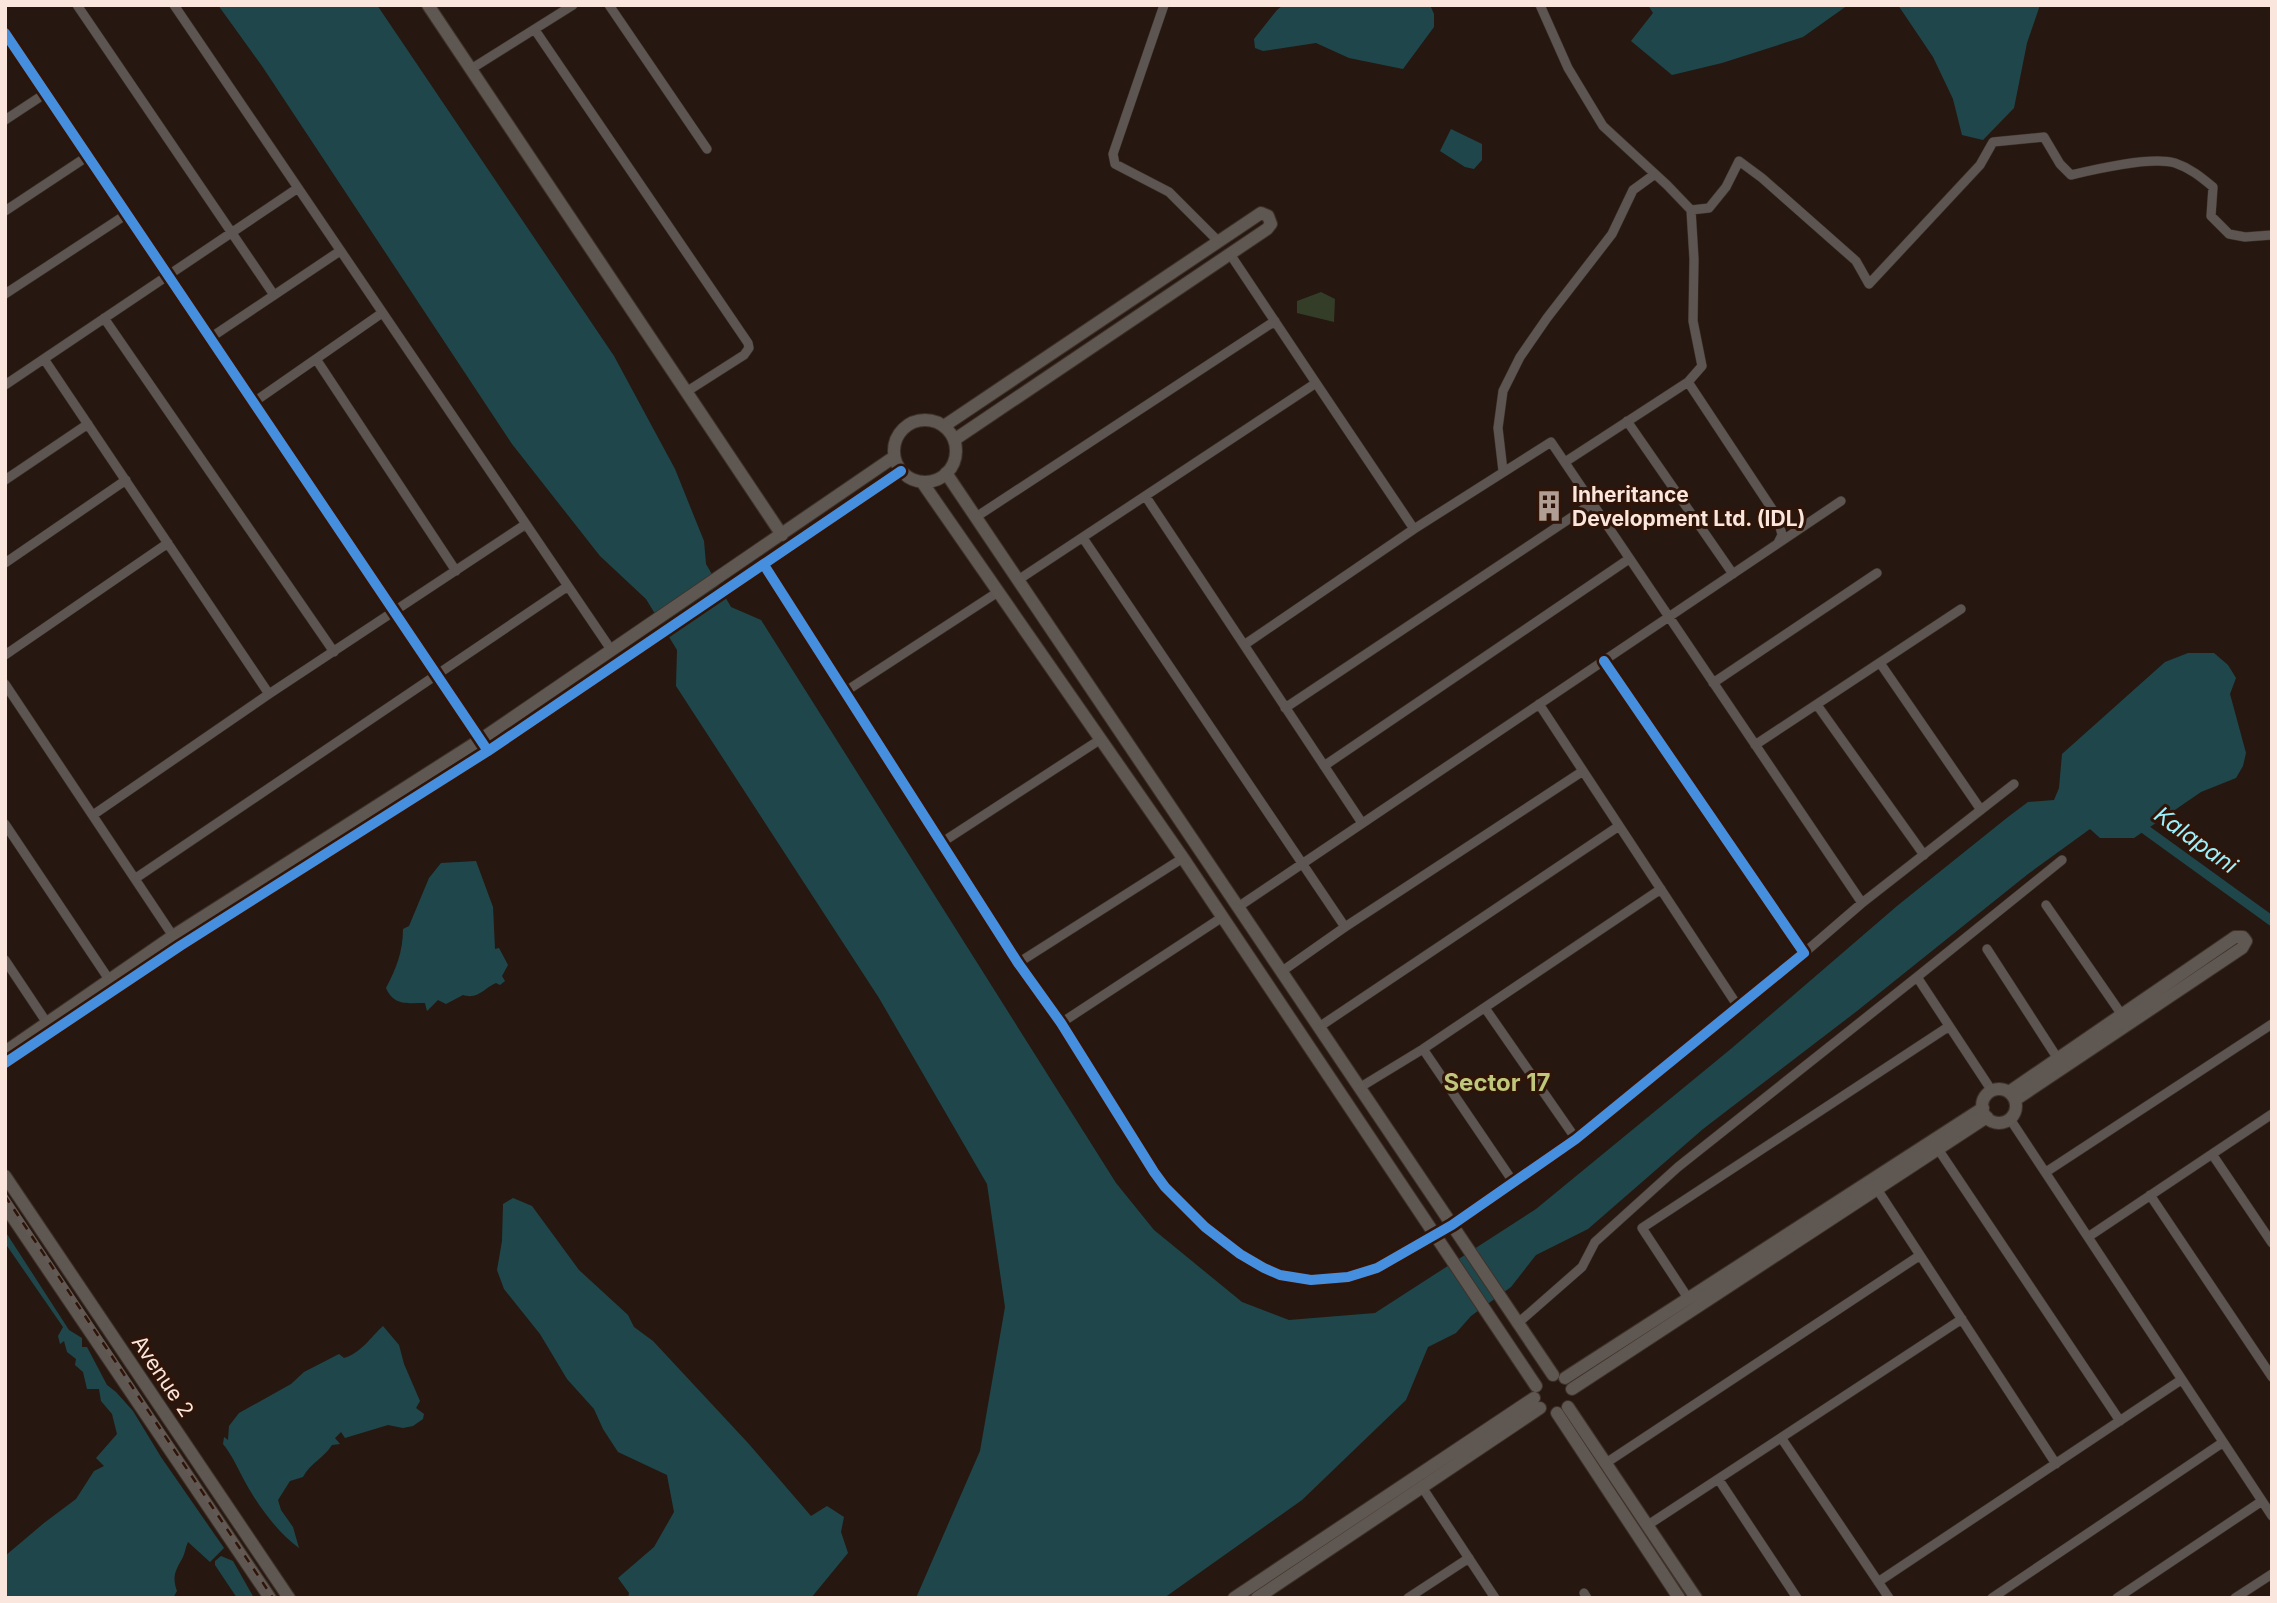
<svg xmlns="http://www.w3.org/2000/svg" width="2277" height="1603" font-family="Inter,sans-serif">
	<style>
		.green { fill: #333d27 }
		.water { fill: #1f474b }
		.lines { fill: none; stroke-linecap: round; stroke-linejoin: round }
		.canal { stroke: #1f474b; stroke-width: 10 }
		.street-casing { stroke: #3e322a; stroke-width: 10 }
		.secondary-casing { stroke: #3e322a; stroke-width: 14 }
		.street { stroke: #5c5551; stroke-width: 9 }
		.secondary { stroke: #5f5751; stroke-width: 12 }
		.rail-casing { stroke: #625954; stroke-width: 5 }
		.rail { stroke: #2f1407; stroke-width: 2.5; stroke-dasharray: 8; stroke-linecap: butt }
		.cycleway-casing { stroke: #2f1407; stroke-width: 15 }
		.cycleway { stroke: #468fdf; stroke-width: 10 }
		.labels { text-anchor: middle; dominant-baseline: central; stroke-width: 6; stroke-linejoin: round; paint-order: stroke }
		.poi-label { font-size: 21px; font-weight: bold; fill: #fae6dd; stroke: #2f1407; text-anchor: start }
		.street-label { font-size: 21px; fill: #fae6dd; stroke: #2f1407 }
		.water-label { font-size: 23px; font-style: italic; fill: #9eeffa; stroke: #2f1407 }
		.quarter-label { font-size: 24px; font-weight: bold; fill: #bec77b; stroke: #2f1407 }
	</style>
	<rect width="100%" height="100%" fill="#261810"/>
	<path class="green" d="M1321,292l14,7 -1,23 -37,-9v-12z"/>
	<path class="water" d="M218,5h159l237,351 61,113 29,72 2,23 25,43 30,13 355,563 38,47 88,72 47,18 86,-7 161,-104 196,-161 165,-142 111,-89 20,-15 26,-2 5,-12 3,-34 103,-92 23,-9h26l14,12 8,13 -6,16 16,59 -3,13 -7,12 -35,14 -67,46h-34l-10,-9 -62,45 -171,137 -154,118 -115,100 -52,26 -25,32 -40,29 -15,17 -28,14 -22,53 -104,100 -138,98h-248l64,-147 25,-144 -18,-123 -108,-186 -203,-312 1,-36 -31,-51 -46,-43 -88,-112 -250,-378z
		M1283,5h147l4,9v13l-31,42 -54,-11 -33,-15 -53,8 -8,-3 -1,-9 23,-29z
		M1648,5h200l-45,32 -81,26 -50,12 -41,-34 22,-28z
		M1898,5h142l-13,38 -13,65 -31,32 -21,-5 -9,-36 -20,-42z
		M1451,129l31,15v16l-8,9 -9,-2 -25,-16z
		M476,861l17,46 2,42 4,-1 9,17 -6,11 3,5 -5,4 -4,-2c-12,5 -18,17 -33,12l-17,9 -8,-4 -11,11 -2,-8c-18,0 -31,3 -39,-15 10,-19 17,-36 17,-59l6,-3 20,-48 12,-15z
		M513,1198l19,8 47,64 49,45 6,12 19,14 95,102 63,73 16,-10 17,11 -3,15 7,21 -37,45h-183l1,-5 -11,-15 36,-31 20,-35 -7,-37 -49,-23 -15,-23 -9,-20 -27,-30 -27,-45 -36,-45 -7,-19 5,-29 1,-37z
		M5,1231l64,99 13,8v9h5l20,38 9,7 17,19 28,46 63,91 -14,14 -22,-20c-3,6 -3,12 -6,17 -7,12 -10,18 -5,32l-4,7h-168v-42l39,-33 32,-24 18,-28 10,-5 -8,-8 21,-24 -5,-20 -11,-13 -2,-12h-12l-4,-17 -8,-7 1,-6 -9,-7 -3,-11 -4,3 -2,-8 5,-9 -58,-84z
		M383,1326l16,19 5,19 16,37 -4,7 8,6 -1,5 -10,7 -10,2 -15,-3 -43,13 -4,-6 -6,6 5,6 -8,1c-8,13 -22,18 -29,32l-13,4 -12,19 3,10 12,17 6,21c-23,-17 -43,-45 -56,-70 -7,-13 -11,-23 -20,-34l1,-7 4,3 1,-14 10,-13 52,-29 13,-12 35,-18 5,4c17,-5 26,-20 39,-32z
		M221,1556l12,5 21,37h-17l-22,-33v-4z"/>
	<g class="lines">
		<path class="canal" d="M2135,822l137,99"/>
		<defs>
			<path id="street" d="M77,5l197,290
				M174,5l438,646
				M609,5l98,144
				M1164,5l-51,149 2,10 54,28 49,49
				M1540,5l28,63 35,58 64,59 24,25 3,49 -1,62 9,45 -14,16 90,136 4,17 -4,8
				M535,30l213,313 1,5 -5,7 -58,37
				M5,33l477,710
				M471,69l102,-64
				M5,120l41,-27
				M1691,210l18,-2 17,-21 13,-26 23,17 94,83 13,23 111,-119 13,-23 51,-5 16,27 11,11c25,-6 80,-19 104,-12 15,5 26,14 38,24l-2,29 18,18 16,3 27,-2
				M5,211l83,-55
				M1230,254l86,129
				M5,294l122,-80
				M104,318l230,334
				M210,338l130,-87
				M44,359l225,335
				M316,359l140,212
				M5,385l293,-197
				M254,402l128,-89
				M1627,421l106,153
				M1565,462l123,-80
				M1503,471l-5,-43 5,-37 17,-34 27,-39 65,-84 21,-44 22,-16
				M5,480l83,-56
				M1146,497l216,326
				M976,517l299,-196
				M1083,538l262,389
				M5,563l121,-83
				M764,565l254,398 43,60 93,149 11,15 40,40 35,27 24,14 16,7 31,5 37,-3 29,-9 75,-43 124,-86 228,-186 -200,-292
				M1018,580l298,-197 98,146
				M1244,645l170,-116 137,-87 311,461
				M5,655l163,-112
				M1880,663l101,147
				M1713,683l164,-110
				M5,684l170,255
				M846,691l152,-99
				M1539,704l200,304
				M1817,705l107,150
				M1285,708l308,-205
				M1755,745l206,-136
				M1324,766l305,-207
				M93,815l176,-121 257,-170
				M5,824l105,157
				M941,843l160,-104
				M136,878l432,-292
				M2046,905l76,110
				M1238,907l603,-406
				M1987,949l71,110
				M1804,953l58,-50 152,-119
				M5,960l42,63
				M1018,963l165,-105
				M1281,972l64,-45 238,-156
				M1485,1008l91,131
				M1061,1023l160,-105
				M1319,1027l300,-201
				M1423,1049l91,134
				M1359,1088l64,-39 238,-160
				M1992,1091l-75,-114 145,-117
				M2010,1119l262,397
				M1938,1149l182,272
				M2212,1154l60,89
				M2046,1172l226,-148
				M1877,1189l179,275
				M2150,1195l122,182
				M2088,1237l184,-123
				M1688,1298l-46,-70 306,-201
				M1517,1324l65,-57 13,-25 83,-75 239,-190
				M1782,1439l107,159
				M1606,1463l313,-207
				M1719,1480l78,118
				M1422,1487l73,111
				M1648,1525l314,-206
				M1878,1582l303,-202
				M1584,1593l3,5
				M1408,1598l61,-40
				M1992,1598l230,-155
				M2117,1598l145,-97
				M2235,1598l37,-24"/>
			<path id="secondary" d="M428,5l354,530
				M894 451a31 31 0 1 1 62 0a31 31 0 1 1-62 0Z
				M944,426l317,-213 7,3 3,8 -4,5 -313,211
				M946,473l607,902
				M922,482l261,376 353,528
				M5,1052l168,-116 307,-196 414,-283
				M5,1063l175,-117 308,-195 413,-280
				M1982 1106a17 17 0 1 1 34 0a17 17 0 1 1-34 0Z
				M2009,1092l226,-155h8l3,4 -4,7 -227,152
				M5,1176l284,422
				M5,1206l265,392
				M1565,1378l418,-270
				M1572,1389l415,-272
				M1568,1407l128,191
				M1557,1413l122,185
				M1234,1598l300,-200
				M1257,1598l283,-190"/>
		</defs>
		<use href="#street" class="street-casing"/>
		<use href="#secondary" class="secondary-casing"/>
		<use href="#street" class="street"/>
		<use href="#secondary" class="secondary"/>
		<defs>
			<path id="rail" d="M5,1196l268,402"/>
		</defs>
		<use href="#rail" class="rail-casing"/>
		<use href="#rail" class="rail"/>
		<defs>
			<path id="cycleway" d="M5,33l483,718
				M764,565l254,398 43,60 93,149 11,15 40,40 35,27 24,14 16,7 31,5 37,-3 29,-9 75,-43 124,-86 228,-186 -200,-292
				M5,1063l175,-117 308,-195 413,-280"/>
		</defs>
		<use href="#cycleway" class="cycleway-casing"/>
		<use href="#cycleway" class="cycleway"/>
	</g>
	<defs>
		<symbol id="building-bare" viewBox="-9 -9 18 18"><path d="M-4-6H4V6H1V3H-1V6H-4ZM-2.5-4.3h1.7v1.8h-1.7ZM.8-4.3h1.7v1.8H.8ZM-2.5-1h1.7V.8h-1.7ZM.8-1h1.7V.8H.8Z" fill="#b09e95" stroke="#2f1407" stroke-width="2.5" paint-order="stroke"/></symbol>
	</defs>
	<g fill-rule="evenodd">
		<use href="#building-bare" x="1527" y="484" width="44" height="44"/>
	</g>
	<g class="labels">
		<g class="poi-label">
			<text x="1572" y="494">Inheritance<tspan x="1572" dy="24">Development Ltd. (IDL)</tspan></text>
		</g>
		<g class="street-label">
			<text transform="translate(163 1376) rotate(56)">Avenue 2</text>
		</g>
		<g class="water-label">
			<text transform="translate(2196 840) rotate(36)">Kalapani</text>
		</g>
		<g class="quarter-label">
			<text x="1497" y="1082">Sector 17</text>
		</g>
	</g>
	<rect width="2277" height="1603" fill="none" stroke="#fae6dd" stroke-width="14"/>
</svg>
